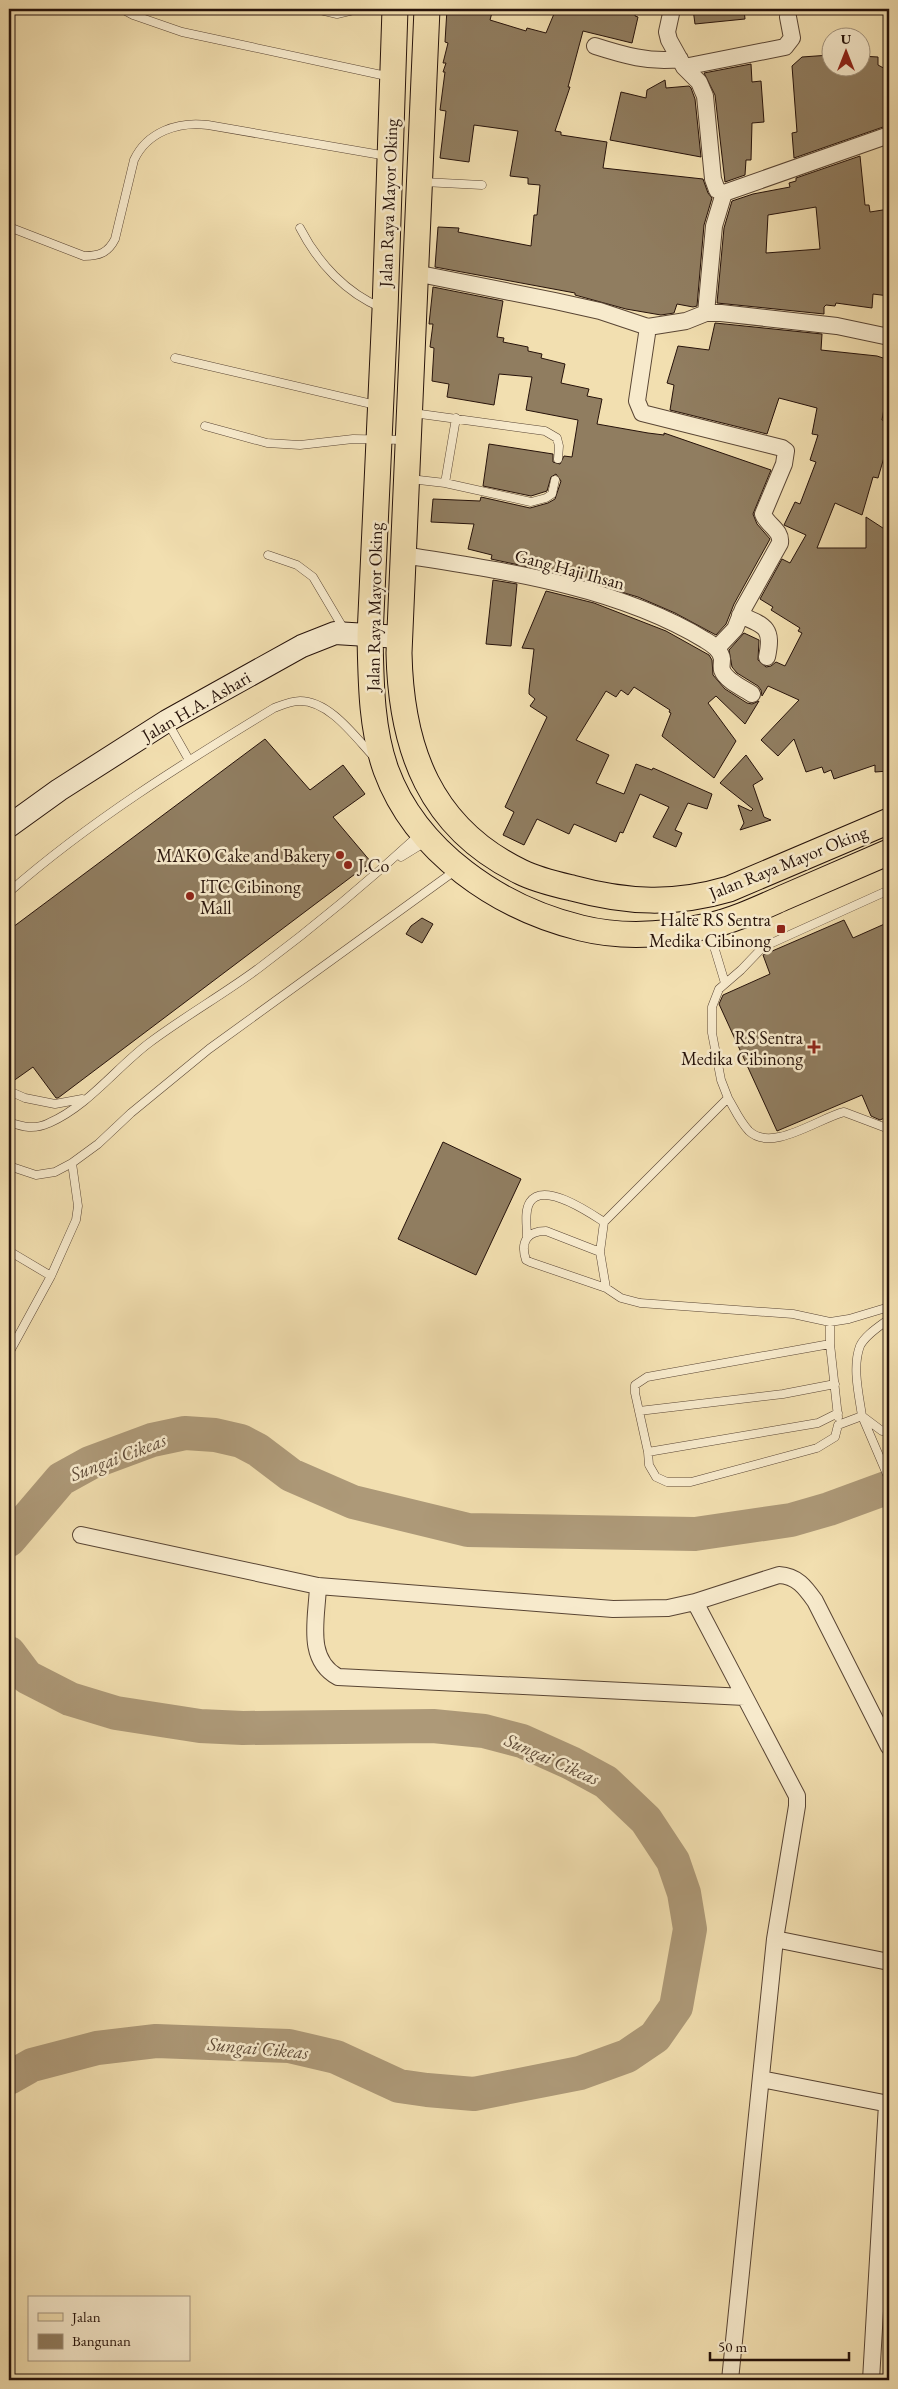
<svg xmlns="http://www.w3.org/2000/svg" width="898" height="2389" font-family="'EB Garamond',serif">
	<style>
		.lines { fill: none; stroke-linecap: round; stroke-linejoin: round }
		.river { stroke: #ad9978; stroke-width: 34 }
		.building { fill: #907d60; stroke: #26120a; fill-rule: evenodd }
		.lane-casing { stroke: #594534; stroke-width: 9 }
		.street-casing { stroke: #594534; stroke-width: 18 }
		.secondary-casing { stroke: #26120a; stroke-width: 24 }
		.primary-casing { stroke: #26120a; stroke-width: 27 }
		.lane { stroke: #f7eacc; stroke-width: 8 }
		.street { stroke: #f7eacc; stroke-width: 16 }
		.secondary { stroke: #f7eacc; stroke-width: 22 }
		.primary { stroke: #f2dfb0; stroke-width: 25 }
		.poi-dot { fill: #8f2418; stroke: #f7eacc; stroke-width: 2 }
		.labels { text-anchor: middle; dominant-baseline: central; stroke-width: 5; stroke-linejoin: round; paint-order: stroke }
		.street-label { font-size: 18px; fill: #26120a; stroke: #f7eacc }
		.poi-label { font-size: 18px; fill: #26120a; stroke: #f7eacc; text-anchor: end }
		.water-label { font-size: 19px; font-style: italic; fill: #5c4836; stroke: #f7eacc }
	</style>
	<rect width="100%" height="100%" fill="#f2dfb0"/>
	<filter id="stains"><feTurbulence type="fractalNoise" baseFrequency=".004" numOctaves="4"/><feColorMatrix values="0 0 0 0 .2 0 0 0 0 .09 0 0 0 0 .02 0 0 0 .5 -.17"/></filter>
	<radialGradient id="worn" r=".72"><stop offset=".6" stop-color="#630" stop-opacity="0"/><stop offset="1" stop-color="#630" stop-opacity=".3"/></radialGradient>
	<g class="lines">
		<path class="river" d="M9,1540l52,-61 29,-16 62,-23 33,-7 30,2 26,6 17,9 33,25 62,27 115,28 227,4 96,-14 38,-11 60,-22
			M9,1653l18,24 43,22 46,14 84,13 43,2 190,-2 51,5 38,10 49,22 35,19 40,38 27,41 11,32 6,36 -14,78 -21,30 -28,19 -47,17 -106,21 -47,-4 -28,-4 -63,-29 -47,-11 -133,-5 -59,7 -65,17 -23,13"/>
	</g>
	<path class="building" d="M447,9h46l-3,11 36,11 1,-3 19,5 10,-24h80l-1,7 3,1 -6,26 -49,-12 -15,56h2l-15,44 6,1v3l46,7 -4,26 100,11 5,14 4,5 -8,27 -7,81 -4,1 -16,-3 -3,9 -13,2 -35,-6 -51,-14v-2l-140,-26 3,-40 21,1 -1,4 73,14 3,-31h3l3,-30 -12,-1v-6l-18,-2 8,-45 -44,-6 -5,37 -29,-4 6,-47 -6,-1 5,-38h-2l3,-9h-3l5,-20 -3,-1z
		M693,9h51l1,10 -50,5z
		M830,55v13h30v-12l18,1v8l11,6v29h-3v26l-92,32 -2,-25 5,-1 -5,-66 10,-9z
		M751,64l1,18 9,-1 3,41 -12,1 -1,37h-5l-1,15 -20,7 -10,-87 -11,-22z
		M665,80l1,8 23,-2 2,2 4,11 6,58 -91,-17 11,-48 25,6 1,-8z
		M860,156l5,49h4l1,7 19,-3v87l-16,-2 -1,14 -36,-5 -1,3 -9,-1 -2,2v7l-107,-11 7,-75 8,-27 21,-7 37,-7 -1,-4 7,-2v-3zM816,207l4,42 -54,4 2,-38z
		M433,287l70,14 -6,36 7,1 -1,4 25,5v4l14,3 -1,4 24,6 -4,19 28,6 -2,7 15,3 -5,25 51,9 16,2v-2l107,37 -18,44 4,10 13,15 -36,65 -8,20 -10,11 -41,-22 -37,-16 -77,-23 -70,-15 1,-4 -24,-6 6,-25 -43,-2 2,-23 47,2 1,-4 49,11 18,-5 7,-4 6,-18 -5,-7 -5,3 -4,14 -16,5 -48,-10 6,-42 64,10v8l7,2 4,-8 8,1 6,-37 -52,-10 6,-33 -33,-3 -5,31 -47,-8 2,-13 -17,-3 2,-33 -4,-1 3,-23h-4z
		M715,323l107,11 -1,16 56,6 12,4v31h-2l-5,29 7,2v33l-4,-1 -7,24 -5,-1 -11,38 -27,-12 -18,45h49v-31l23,15v239l-14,1v-7l-41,14 -3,-9 -7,3 -2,-6 -16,5 -12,-33 -16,17 -17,-16 38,-40 -31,-14 -6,10 -1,-6 -3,-4 -21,-13 -5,-6 -3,-17 15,-17 15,7 -1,20 8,7 5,-1 5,-4 9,4 17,-33 -4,-2 2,-3 -29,-18 2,-3 -13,-8 22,-40 8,4 16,-28 -22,-10 11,-23 5,2 16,-42 -6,-2 8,-25 -6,-1 5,-26 -38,-10 -12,36 -97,-24 4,-25 -7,-2 11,-37 31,4z
		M493,580l24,4 -6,62 -25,-2z
		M546,591l48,12 72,28 43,24 3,5 1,15 12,14 22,14 5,1 7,-3 -14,23 -29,-28 -8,7 28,38 -22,37 -52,-42 9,-23 -2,-1 1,-2 -36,-23 -6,8 -7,-5 -5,7 -10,-6 -30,49 33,15 -13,28 28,11 12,-30 16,6 1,-2 59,26 -5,15 -19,-6 -13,27 7,3 -6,14 -23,-10 16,-30 -29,-13 -17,39 -3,-1 -4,10 -42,-18 -5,10 -32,-15 -13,26 -21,-10 11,-23 -9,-5 42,-90 -17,-11 5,-7 -6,-5v-4l5,-41 -12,-1z
		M265,739l45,51 33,-25 22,29 -32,23 38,45 -313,236h-2l-23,-31 -24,17v-154z
		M746,755l17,24 -10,6 11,32 7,3 -31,10 4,-7 -6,-18 13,6 2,-2 -33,-26z
		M422,918l11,6 -11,19 -16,-9 5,-8z
		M844,920l9,18 36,-16v194l-9,4 -9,-4 -9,-21 -85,36 -58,-127 4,-9 47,-21 -7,-19z
		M443,1142l78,37 -45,96 -78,-36z"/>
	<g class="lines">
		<defs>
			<path id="lane" d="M122,9l11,6 49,17 209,45
				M316,9l21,5 21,-5
				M423,182l59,3
				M9,227l75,29c15,0 24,-3 31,-17l19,-79c13,-28 44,-39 74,-35l179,31
				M300,228c18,35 46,65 82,80
				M175,358l201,47
				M413,413l132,18 12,7 2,8 -1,13
				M205,426l62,17 33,2 53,-6 53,1
				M410,479l35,4 86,19 15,-4 6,-4 3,-14
				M445,483l11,-65
				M268,555l29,10 16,12 32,54
				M168,723l21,37
				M401,857l26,-16
				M889,890l-126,57 -22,23 -22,19 -7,18v26l9,47 7,18 -124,124 -4,30 6,36 15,10 19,5 153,11 37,8 19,-3 40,-12
				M9,892c81,-71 173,-128 265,-184 8,-3 17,-7 26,-7 30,0 55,36 74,56
				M709,930l16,53
				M9,1091l16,7 30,6 27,-5
				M728,1098c6,10 12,24 21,33 23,22 70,-13 95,-19l45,17
				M9,1122c14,5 25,8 40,1 39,-17 67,-55 100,-80 36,-27 75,-49 110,-75 56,-42 110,-87 161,-134
				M9,1166l27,9 19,-3 17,-9 26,-19 33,-31 78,-64 247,-179
				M527,1237c0,-11 -3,-26 3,-35 14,-21 60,11 74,20
				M9,1251l42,25
				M600,1252l-54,-21c-19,0 -26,11 -20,29l4,2 76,26
				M889,1319c-9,7 -24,16 -29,27 -8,21 -1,49 2,70l20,15 7,-1
				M830,1322v22l-183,33 -12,8v8l13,59 170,-29 20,-10
				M830,1344l8,73
				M9,1353l42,-77 25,-56 2,-14 -6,-43
				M639,1411l144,-17 52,-10
				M648,1452l1,13 7,12 11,5h24l126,-34 18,-11 3,-12 24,-9 27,63"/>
			<path id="street" d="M672,9l-5,23 2,8 15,27 15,15 6,14 8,83 4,11 7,3 165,-58
				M595,46c28,9 55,17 85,13
				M684,67l101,-20 7,-9 -4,-21
				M415,273l140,28 45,10 48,16 38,-6 20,-8h15l116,13 52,11
				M706,313l8,-87 10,-33
				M648,327l-11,74 5,12 140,35 4,3 -2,13 -21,50c4,11 19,16 17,29l-37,66 -8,20 -18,19
				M403,555c101,16 213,31 302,85 7,4 16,11 17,19 0,4 -1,8 0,11 4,11 21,18 30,24
				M740,615c26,11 33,13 27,42
				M81,1535l237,51 295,23 55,-1 27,-6 84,-27c18,1 26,12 36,26l74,146
				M318,1586c-1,32 -13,73 20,91l407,20
				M695,1602l102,194v10l-22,133 -45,441
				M775,1939l114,23
				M761,2079l128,25
				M871,2380l16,-276"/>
			<path id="secondary" d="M9,826l50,-36 108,-69 135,-75 33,-13 65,4"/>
			<path id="primary" d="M395,9l-10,301 -15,326c1,45 1,92 16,134 30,82 113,138 195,158 40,10 86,7 127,-2 27,-6 52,-18 77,-29 35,-15 70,-30 104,-45
				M427,9l-28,644c2,96 31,175 122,219 16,8 34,12 51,16 55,15 103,17 157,1l160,-68"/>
		</defs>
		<use href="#lane" class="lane-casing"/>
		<use href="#street" class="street-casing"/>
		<use href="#secondary" class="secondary-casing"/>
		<use href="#primary" class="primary-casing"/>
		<use href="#lane" class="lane"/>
		<use href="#street" class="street"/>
		<use href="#secondary" class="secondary"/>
		<use href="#primary" class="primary"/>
	</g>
	<g class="poi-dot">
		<circle cx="340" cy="855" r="5"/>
		<circle cx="348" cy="865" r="5"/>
		<circle cx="190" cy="896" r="5"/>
		<rect x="776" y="924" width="10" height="10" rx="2.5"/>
		<path d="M811.5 1039.5h5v5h5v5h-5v5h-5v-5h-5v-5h5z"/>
	</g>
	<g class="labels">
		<g class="street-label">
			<text transform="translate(388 203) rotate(-88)">Jalan Raya Mayor Oking</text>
			<text transform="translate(570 569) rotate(15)">Gang Haji Ihsan</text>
			<text transform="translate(374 607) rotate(-89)">Jalan Raya Mayor Oking</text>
			<text transform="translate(196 706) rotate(-30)">Jalan H.A. Ashari</text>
			<text transform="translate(788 862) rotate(-22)">Jalan Raya Mayor Oking</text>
		</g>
		<g class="poi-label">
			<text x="330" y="855">MAKO Cake and Bakery</text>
			<text x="358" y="865" text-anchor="start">J.Co</text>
			<text x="200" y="886" text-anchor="start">ITC Cibinong<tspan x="200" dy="21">Mall</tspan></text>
			<text x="771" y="919">Halte RS Sentra<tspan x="771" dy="21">Medika Cibinong</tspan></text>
			<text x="803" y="1037">RS Sentra<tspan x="803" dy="21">Medika Cibinong</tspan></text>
		</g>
		<g class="water-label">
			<text transform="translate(118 1457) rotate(-21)">Sungai Cikeas</text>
			<text transform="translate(552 1759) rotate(24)">Sungai Cikeas</text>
			<text transform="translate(258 2048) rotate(5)">Sungai Cikeas</text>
		</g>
	</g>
	<rect width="898" height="2389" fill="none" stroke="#f2dfb0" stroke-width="30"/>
	<rect x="10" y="10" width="878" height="2369" fill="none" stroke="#26120a" stroke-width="2.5"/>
	<rect x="15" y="15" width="868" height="2359" fill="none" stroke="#26120a"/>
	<rect x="28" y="2296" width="162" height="65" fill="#f7eacc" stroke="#a3947e"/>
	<rect x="38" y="2313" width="25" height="8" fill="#f2dfb0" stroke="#a3947e"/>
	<text x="72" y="2322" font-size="15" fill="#26120a">Jalan</text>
	<rect x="38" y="2334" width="25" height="15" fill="#907d60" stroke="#a3947e"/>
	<text x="72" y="2346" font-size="15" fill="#26120a">Bangunan</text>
	<g transform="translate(846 52)"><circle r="24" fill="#f7eacc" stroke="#a3947e"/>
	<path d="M0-4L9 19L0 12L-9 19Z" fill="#8f2418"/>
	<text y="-8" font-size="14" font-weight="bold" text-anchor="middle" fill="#26120a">U</text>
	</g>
	<path d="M710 2352v8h139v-8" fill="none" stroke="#26120a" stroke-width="2.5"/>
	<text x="718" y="2352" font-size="15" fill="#26120a" stroke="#f7eacc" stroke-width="4" paint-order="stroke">50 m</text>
	<rect width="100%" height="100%" filter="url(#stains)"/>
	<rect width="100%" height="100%" fill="url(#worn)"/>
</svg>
